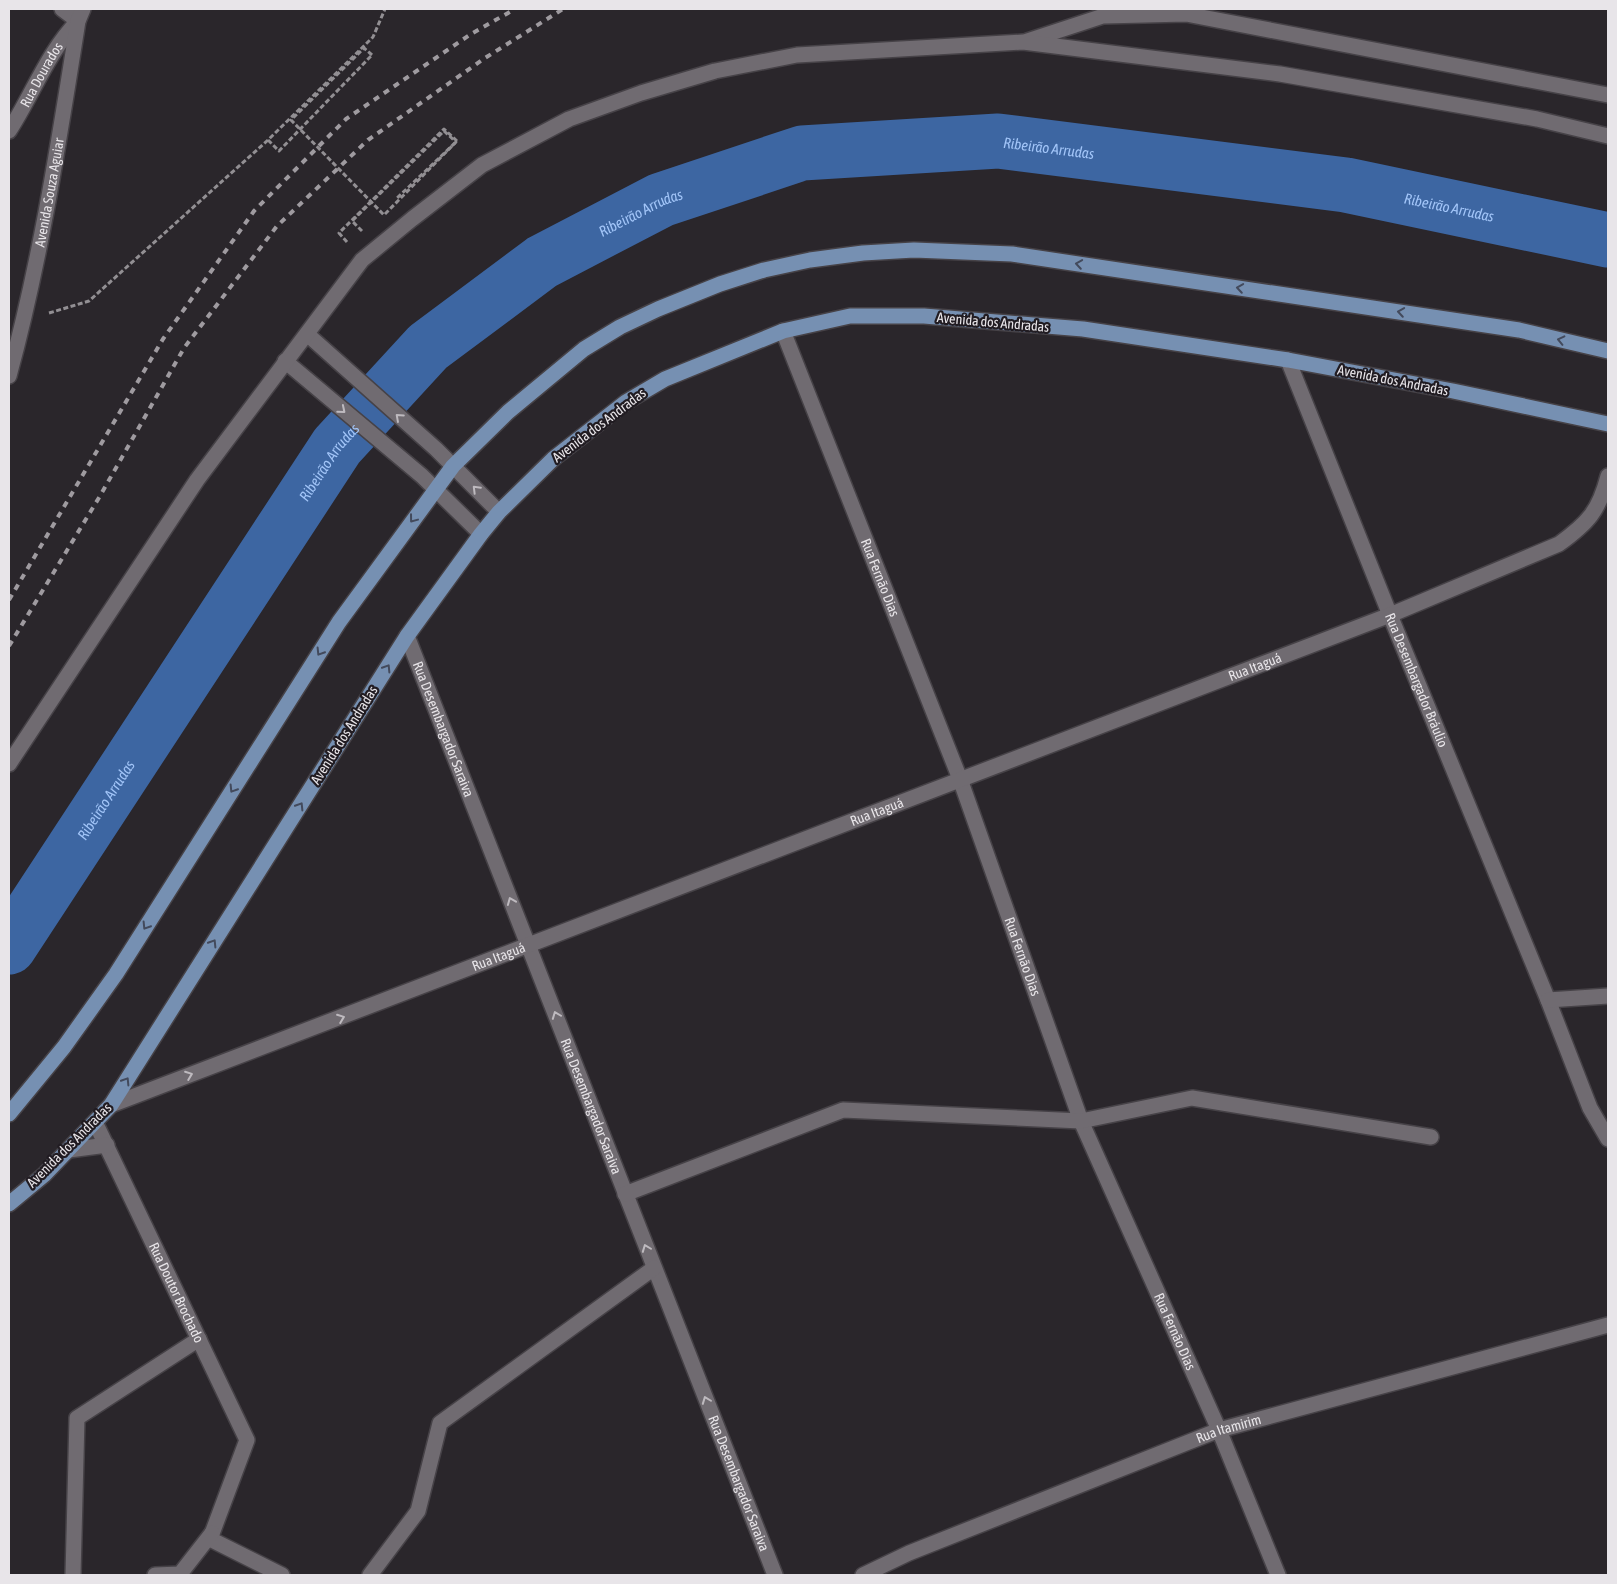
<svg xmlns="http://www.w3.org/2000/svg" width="1617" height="1584" font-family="'Asap Condensed',sans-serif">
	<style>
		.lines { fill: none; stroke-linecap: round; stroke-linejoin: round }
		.river { stroke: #3d66a2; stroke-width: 55 }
		.street-casing { stroke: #464247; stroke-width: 18 }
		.primary-casing { stroke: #464247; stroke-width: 18 }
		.path { stroke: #928f93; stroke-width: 3; stroke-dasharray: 5 2.5; stroke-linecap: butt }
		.street { stroke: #706b71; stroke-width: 15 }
		.primary { stroke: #7690b2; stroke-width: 15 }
		.rail { stroke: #9f9ba0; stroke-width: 4; stroke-dasharray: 6 6; stroke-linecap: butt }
		.path-bridge { stroke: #928f93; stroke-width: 3; stroke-dasharray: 5 2.5; stroke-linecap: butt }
		.oneway { stroke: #434a5c }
		.oneway2 { stroke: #bebabf }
		.labels { text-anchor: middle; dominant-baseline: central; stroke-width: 4.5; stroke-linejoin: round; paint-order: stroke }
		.street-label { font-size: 14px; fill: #e8e5e9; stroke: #211c22 }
		.water-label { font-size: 15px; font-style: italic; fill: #a2c5f8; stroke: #211c22 }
	</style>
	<rect width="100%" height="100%" fill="#2a262b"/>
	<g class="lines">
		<path class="river" id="s1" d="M9,947l328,-501 91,-99 114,-85 119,-62 141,-47 196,-12 348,44 262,55"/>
		<defs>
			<g id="street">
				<path d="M1027,41l76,-25 83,-2 422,81"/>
				<path id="s2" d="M9,131c24,-37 38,-78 69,-110l-16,-12"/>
				<path id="s3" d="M783,331l177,448 121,342 138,309 59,145"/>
				<path d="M307,334l129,115 63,63"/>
				<path id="s4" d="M1288,360l102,255 158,385 42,108 18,31"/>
				<path d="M285,361l137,115 59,58"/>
				<path id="s5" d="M9,376c32,-117 50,-236 69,-355l5,-12"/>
				<path id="s6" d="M407,636l368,939"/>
				<path d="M9,764l188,-284 165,-220 50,-41 70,-54 87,-46 72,-26 74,-22 82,-16 226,-13 257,32 257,45 71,17"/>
				<path d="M1548,1000l60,-4"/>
				<path id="s7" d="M111,1105l1279,-490 169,-71c29,-21 40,-33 49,-68"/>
				<path id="s8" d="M95,1122l152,318 -37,99 72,36"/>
				<path d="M69,1150l38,-5"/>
				<path d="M625,1194l218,-84 238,11 111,-23 239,39"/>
				<path d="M73,1575l4,-157 122,-79"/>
				<path d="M155,1575l25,-1 32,-41"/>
				<path d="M370,1575l48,-64 22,-88 214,-155"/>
				<path id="s9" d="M863,1575l46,-22 310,-123 389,-105"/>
			</g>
			<path id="primary" d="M9,1114l55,-67 52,-73 223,-352 114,-156 55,-54 76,-63 36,-22 38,-18 62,-25 44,-14 46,-10 53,-7 51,-3 98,4 507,76 89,21
				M9,1204l35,-29 67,-70 296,-469 74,-102 18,-22 54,-53 73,-57 39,-23 118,-48 67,-15h74l159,13 205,31 165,31 155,33"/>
		</defs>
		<use href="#street" class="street-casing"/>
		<use href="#primary" class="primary-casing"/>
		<path class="path" d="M268,140l11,11 93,-96
			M362,231l-10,-10 92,-90
			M347,242l-8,-9 105,-104 13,12 -61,58
			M49,313l40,-12 179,-161 105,-103 12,-28"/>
		<use href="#street" class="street"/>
		<use href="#primary" class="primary"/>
		<path class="rail" d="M9,600l154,-261 91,-128 92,-92 125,-85 44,-25
			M9,646l91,-150 84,-148 93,-122 91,-86 117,-82 78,-49"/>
		<path class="path-bridge" d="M372,55l-8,-7 -73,72 93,95 72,-73 -12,-11"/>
	</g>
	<defs><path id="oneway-chevron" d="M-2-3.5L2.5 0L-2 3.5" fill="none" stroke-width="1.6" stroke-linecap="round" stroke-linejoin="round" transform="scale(1.25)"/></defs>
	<g class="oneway">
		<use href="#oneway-chevron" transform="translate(1079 264) rotate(-171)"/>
		<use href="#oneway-chevron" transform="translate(1240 288) rotate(-171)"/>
		<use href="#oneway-chevron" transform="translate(1401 312) rotate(-171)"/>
		<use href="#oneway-chevron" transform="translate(1561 340) rotate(-167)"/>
		<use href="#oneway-chevron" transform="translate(413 519) rotate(127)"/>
		<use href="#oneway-chevron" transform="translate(320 652) rotate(122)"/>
		<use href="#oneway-chevron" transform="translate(387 668) rotate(-58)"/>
		<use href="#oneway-chevron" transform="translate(233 789) rotate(122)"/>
		<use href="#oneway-chevron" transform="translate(300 806) rotate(-58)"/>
		<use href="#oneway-chevron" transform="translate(146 926) rotate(122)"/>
		<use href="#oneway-chevron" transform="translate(213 943) rotate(-58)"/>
		<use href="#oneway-chevron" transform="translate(126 1081) rotate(-58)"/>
	</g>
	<g class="oneway2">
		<use href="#oneway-chevron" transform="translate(342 410) rotate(40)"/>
		<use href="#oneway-chevron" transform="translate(399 417) rotate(-138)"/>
		<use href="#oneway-chevron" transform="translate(476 489) rotate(-135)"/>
		<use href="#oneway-chevron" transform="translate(511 901) rotate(-112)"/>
		<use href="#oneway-chevron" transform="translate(556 1015) rotate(-111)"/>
		<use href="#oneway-chevron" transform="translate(341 1018) rotate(-21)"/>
		<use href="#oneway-chevron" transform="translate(189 1075) rotate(-21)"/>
		<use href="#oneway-chevron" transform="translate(646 1248) rotate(-111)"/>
		<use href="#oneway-chevron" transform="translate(706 1400) rotate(-111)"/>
	</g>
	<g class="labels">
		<g class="street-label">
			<text stroke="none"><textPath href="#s2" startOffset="65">Rua Dourados</textPath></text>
			<text stroke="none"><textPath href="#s5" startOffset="188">Avenida Souza Aguiar</textPath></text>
			<text transform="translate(993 322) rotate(5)">Avenida dos Andradas</text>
			<text transform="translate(1393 380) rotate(11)">Avenida dos Andradas</text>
			<text transform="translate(599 425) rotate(-37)">Avenida dos Andradas</text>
			<text stroke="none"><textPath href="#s3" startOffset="265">Rua Fernão Dias</textPath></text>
			<text stroke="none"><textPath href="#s7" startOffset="1225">Rua Itaguá</textPath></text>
			<text stroke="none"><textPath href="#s4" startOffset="345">Rua Desembargador Bráulio</textPath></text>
			<text stroke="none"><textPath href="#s6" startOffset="100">Rua Desembargador Saraiva</textPath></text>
			<text transform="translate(344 735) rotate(-58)">Avenida dos Andradas</text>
			<text stroke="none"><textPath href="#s7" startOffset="820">Rua Itaguá</textPath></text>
			<text stroke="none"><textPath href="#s3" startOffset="670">Rua Fernão Dias</textPath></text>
			<text stroke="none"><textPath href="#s7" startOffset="415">Rua Itaguá</textPath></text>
			<text stroke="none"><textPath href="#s6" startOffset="505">Rua Desembargador Saraiva</textPath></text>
			<text transform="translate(69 1145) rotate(-45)">Avenida dos Andradas</text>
			<text stroke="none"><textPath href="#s8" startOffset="189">Rua Doutor Brochado</textPath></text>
			<text stroke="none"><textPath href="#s3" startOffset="1075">Rua Fernão Dias</textPath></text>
			<text stroke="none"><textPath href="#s9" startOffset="394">Rua Itamirim</textPath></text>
			<text stroke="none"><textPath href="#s6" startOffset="910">Rua Desembargador Saraiva</textPath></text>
		</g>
		<g class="water-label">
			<text stroke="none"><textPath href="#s1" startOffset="1406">Ribeirão Arrudas</textPath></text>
			<text stroke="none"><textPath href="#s1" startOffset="1811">Ribeirão Arrudas</textPath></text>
			<text stroke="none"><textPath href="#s1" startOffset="986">Ribeirão Arrudas</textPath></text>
			<text stroke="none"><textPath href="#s1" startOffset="581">Ribeirão Arrudas</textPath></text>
			<text stroke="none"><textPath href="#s1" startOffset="176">Ribeirão Arrudas</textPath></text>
		</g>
	</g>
	<rect width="1617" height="1584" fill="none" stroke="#e8e5e9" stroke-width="20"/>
</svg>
